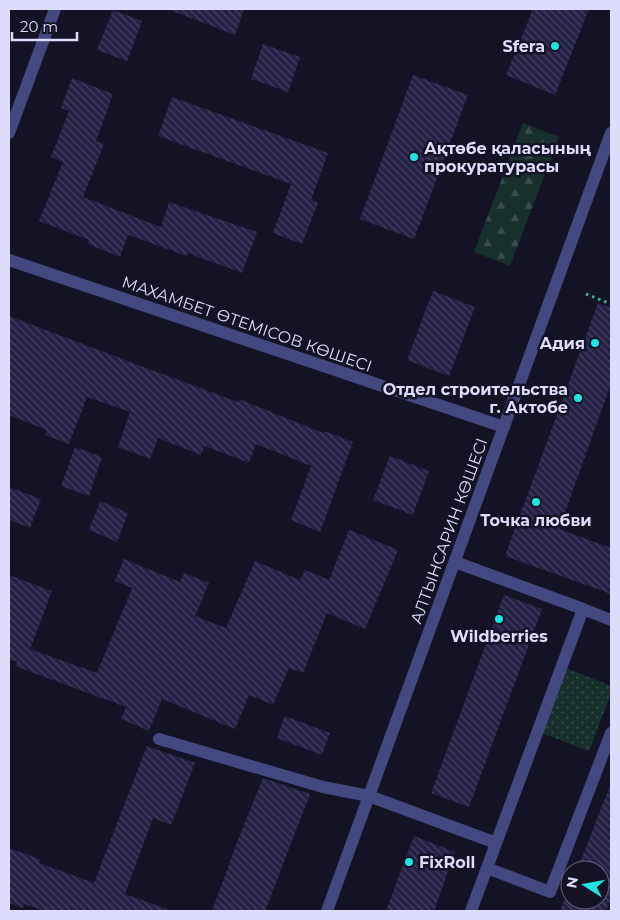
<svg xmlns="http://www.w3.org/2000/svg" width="620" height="920" font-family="Montserrat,sans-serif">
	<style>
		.forest { fill: url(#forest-firs) }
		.park { fill: url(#park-dots) }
		.building { fill: url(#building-back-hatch) }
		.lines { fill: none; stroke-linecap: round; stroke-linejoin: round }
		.path { stroke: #3fad9a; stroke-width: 3; stroke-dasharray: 2.5 4; stroke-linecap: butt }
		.minor { stroke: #434880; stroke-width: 12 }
		.poi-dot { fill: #1fe4e2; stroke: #141326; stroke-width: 2 }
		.labels { text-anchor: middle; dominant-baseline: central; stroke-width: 5; stroke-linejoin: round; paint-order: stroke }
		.poi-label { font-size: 16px; font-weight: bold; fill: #dddcfb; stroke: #141326; text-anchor: end }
		.street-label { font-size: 16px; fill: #dddcfb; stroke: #141326 }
	</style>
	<defs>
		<pattern id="forest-firs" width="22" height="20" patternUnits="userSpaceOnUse" patternTransform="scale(1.25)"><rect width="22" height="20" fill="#17302c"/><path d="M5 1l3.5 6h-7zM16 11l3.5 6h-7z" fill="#384d4c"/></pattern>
		<pattern id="park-dots" width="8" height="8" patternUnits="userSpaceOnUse" patternTransform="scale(1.25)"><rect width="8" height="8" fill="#17302c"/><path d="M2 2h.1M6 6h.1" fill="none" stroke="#384d4c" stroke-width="1.8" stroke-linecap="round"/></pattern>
		<pattern id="building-back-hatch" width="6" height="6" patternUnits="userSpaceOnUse" patternTransform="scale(1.25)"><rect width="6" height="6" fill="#242145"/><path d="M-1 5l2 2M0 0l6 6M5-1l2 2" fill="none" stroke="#434161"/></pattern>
	</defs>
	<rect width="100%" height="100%" fill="#141326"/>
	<path class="forest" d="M523,123l36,14 -49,129 -36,-14z"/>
	<path class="park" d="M566,668l45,18v8l-22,57 -48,-18z"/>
	<path class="building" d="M171,9h73l-9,26 -65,-25z
		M533,9h56l-34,86 -49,-20z
		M113,10l29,11 -15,40 -30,-11z
		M263,44l37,13 -12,35 -37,-13z
		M413,75l55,20 -54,144 -54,-20z
		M72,78l41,16 -17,47 8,3 -21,53 78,30 8,-25 88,30 -15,41 -54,-20 -1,3 -59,-21 -8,22 -32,-13 1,-4 -50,-19 24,-59 -12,-5 18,-46 -8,-3z
		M172,97l156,56 -17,47 7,3 -16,41 -29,-11 18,-49 -133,-48z
		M433,291l42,16 -26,69 -42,-16z
		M598,303l13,5v76l-52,145 52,19v46l-106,-38z
		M9,316l137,52 92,34 1,-3 84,34 1,-2 29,11 -33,90 -29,-12 20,-54 -55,-22 -7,19 -44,-17 -4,9 -43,-17 -8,21 -32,-12 12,-35 -43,-15 -18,47 -24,-9 2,-5 -38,-15z
		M75,447l27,10 -13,39 -28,-10z
		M390,456l39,15 -16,44 -40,-15z
		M9,487l32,12 -11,29 -21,-8z
		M100,501l28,12 -11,29 -28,-12z
		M349,530l49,20 -33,79 -38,-16 -24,60 -14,-5 -16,37 -24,-10 -14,34 -73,-30 -13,32 -28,-12 5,-12 -111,-41 2,-5 -8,-1v-85l43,16 -22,58 67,24 35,-85 -17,-7 9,-22 56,23 4,-9 25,10 -14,33 31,12 29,-67 45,19 5,-10 24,10z
		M504,595l38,14 -73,198 -38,-14z
		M285,716l45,17 -8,22 -45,-17z
		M147,746l48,17 -24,62 -18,-7 -28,76 42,15v2h-122l-21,-7 -1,4 -14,-5v-55l31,11 -1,4 55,20z
		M263,778l47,16 -45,117h-53l26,-71z
		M610,786l1,112 -5,13h-46l10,-24v13h30v-30h-23z
		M414,836l41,16 -11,31 -10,28h-48z"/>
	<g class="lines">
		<path class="path" d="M586,294l25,10"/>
		<path class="minor" d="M9,133l46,-124
			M9,260l495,167
			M455,562l128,47 -112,302
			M583,609l28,11
			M159,739l164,48 46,9 127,47
			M487,868l63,24 61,-159
			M327,911l284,-778"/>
	</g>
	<g class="poi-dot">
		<circle cx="555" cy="46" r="5"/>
		<circle cx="414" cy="157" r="5"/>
		<circle cx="595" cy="343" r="5"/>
		<circle cx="578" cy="398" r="5"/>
		<circle cx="536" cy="502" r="5"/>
		<circle cx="499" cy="619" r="5"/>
		<circle cx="409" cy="862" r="5"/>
	</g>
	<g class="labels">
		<g class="poi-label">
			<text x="545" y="46">Sfera</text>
			<text x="424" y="148" text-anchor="start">Ақтөбе қаласының<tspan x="424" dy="18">прокуратурасы</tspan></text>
			<text x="585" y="343">Адия</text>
			<text x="568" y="389">Отдел строительства<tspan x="568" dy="18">г. Актобе</tspan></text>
			<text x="536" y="520" text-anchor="middle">Точка любви</text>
			<text x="499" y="636" text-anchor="middle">Wildberries</text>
			<text x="419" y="862" text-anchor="start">FixRoll</text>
		</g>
		<g class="street-label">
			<text transform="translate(247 324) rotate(19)">МАХАМБЕТ ӨТЕМІСОВ КӨШЕСІ</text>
			<text transform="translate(449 531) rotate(-70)">АЛТЫНСАРИН КӨШЕСІ</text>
		</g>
	</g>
	<rect width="620" height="920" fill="none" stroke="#dddcfb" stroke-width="20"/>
	<g transform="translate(585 885) rotate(281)"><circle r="24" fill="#141326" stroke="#64637b"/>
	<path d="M0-4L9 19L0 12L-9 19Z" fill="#1fe4e2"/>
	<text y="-8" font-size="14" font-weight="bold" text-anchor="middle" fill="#dddcfb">N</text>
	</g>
	<path d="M12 32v8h65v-8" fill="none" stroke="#dddcfb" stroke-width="2.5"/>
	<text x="20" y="32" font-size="15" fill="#dddcfb" stroke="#141326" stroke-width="4" paint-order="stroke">20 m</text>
</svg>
